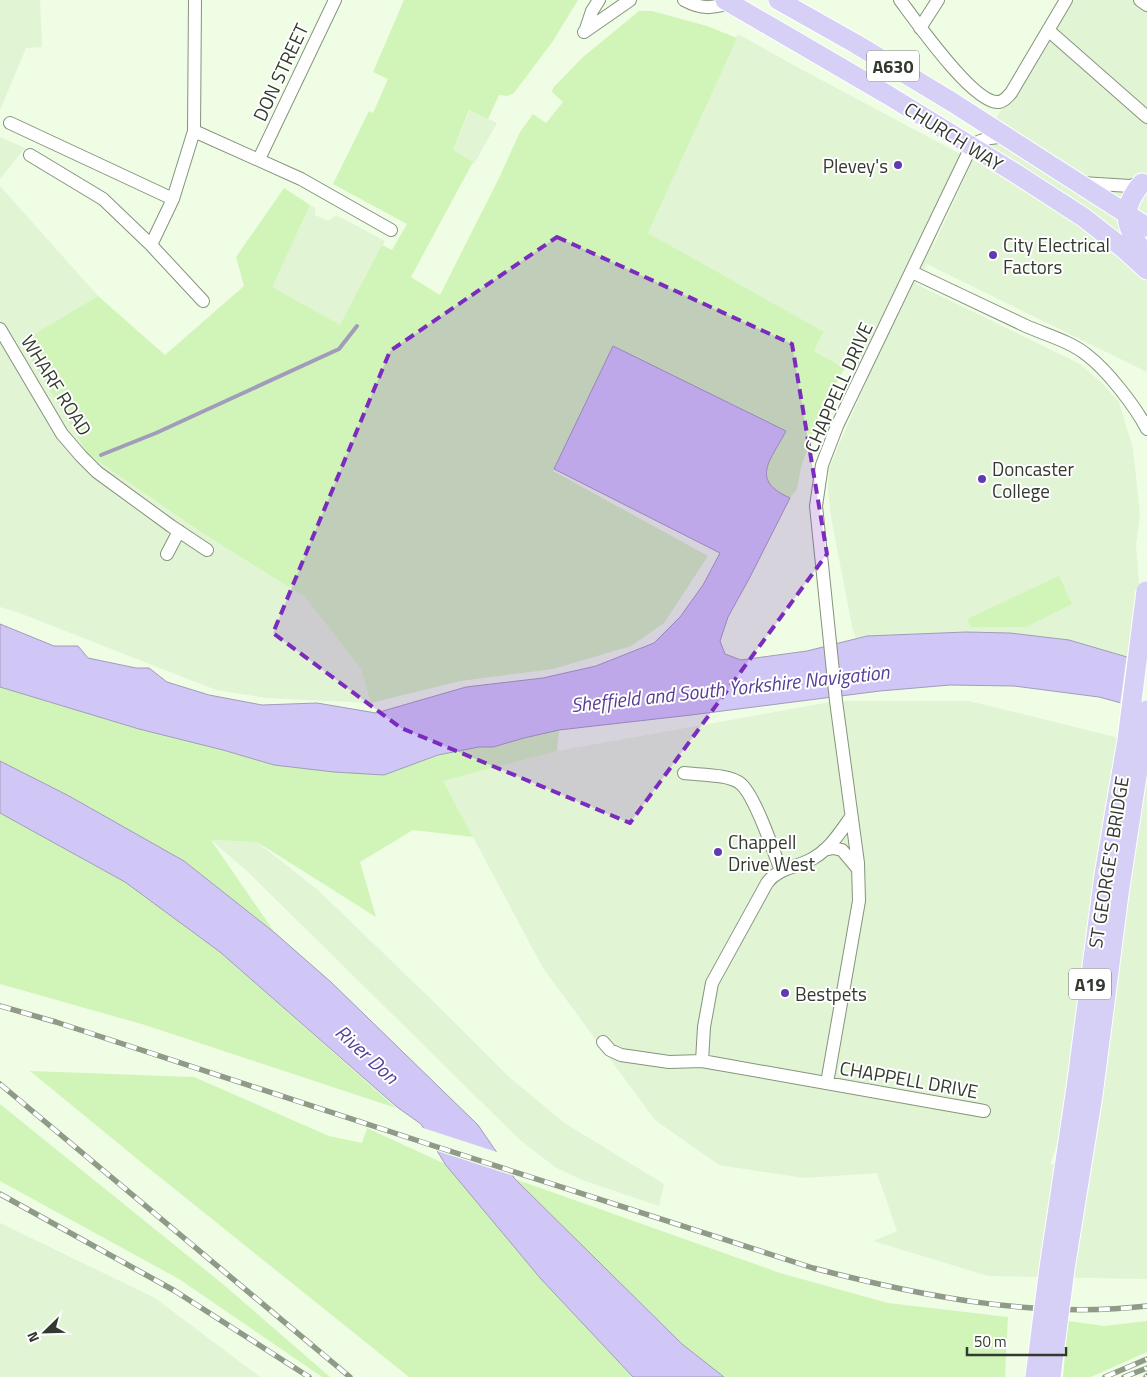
<svg xmlns="http://www.w3.org/2000/svg" width="1147" height="1377" font-family="'Titillium Web',sans-serif">
	<style>
		.built { fill: #e1f4d4 }
		.green { fill: #d1f5b8 }
		.water { fill: #d0c7f6; stroke: #a19cba }
		.pier { fill: #eefde4 }
		.lines { fill: none; stroke-linecap: round; stroke-linejoin: round }
		.stream { stroke: #a19cba; stroke-width: 4 }
		.minor-casing { stroke: #86947d; stroke-width: 14 }
		.highway-casing { stroke: #fff; stroke-width: 21 }
		.minor { stroke: #fff; stroke-width: 12 }
		.highway { stroke: #d6cff6; stroke-width: 19 }
		.rail-casing { stroke: #909a89; stroke-width: 5.5 }
		.rail { stroke: #fff; stroke-width: 4; stroke-dasharray: 11; stroke-linecap: butt }
		.highway-bridge-casing { stroke: #fff; stroke-width: 21; stroke-linecap: butt }
		.highway-bridge { stroke: #d6cff6; stroke-width: 19 }
		.marked { fill: #7b2cbf; fill-opacity: 0.2; stroke: #7b2cbf; stroke-width: 4; stroke-dasharray: 10 6; stroke-linejoin: round }
		.poi-dot { fill: #613ab2; stroke: #fff; stroke-width: 2 }
		.labels { text-anchor: middle; dominant-baseline: central; stroke-width: 4; stroke-linejoin: round; paint-order: stroke }
		.shield { fill: #fff; stroke: #70746d; stroke-width: 1 }
		.shield-label { font-size: 18px; font-weight: bold; fill: #33392f }
		.street-label { font-size: 19px; fill: #33392f; stroke: #fff }
		.poi-label { font-size: 19px; fill: #33392f; stroke: #fff; text-anchor: start }
		.water-label { font-size: 20px; font-style: italic; fill: #573e95; stroke: #fff }
	</style>
	<rect width="100%" height="100%" fill="#eefde4"/>
	<path class="built" d="M0,0h40l2,47 -16,1 -26,62z
		M1066,0h81v372l-220,-108 -11,20 164,80 24,21 15,17 14,47 7,66 -4,30 3,38 -12,74 -58,-17 -59,-7 -44,-1 -99,4 -11,3 -4,-13 -21,-109 -3,-27 1,-22 38,-88 -53,-29 10,-18 -176,-100 90,-199 57,32 169,90 -35,100 48,-105z
		M470,110l27,13 -23,41 -21,-14z
		M0,137l25,11 -25,31z
		M0,186l98,110 -76,46 179,190 104,65 56,72 10,34 -104,-5 -51,-8 -199,-78 -17,-5z
		M310,205l5,3v7l13,6 8,-6 49,26 -45,85 -69,-39z
		M836,701h133l158,39 -23,135 -28,213 -26,77 10,-4 12,42 75,-474v550l-159,-3 -115,-35 24,-10 -20,-58 -73,5 -85,-13 -64,-45 -112,-152 -100,-187 114,-30z
		M211,840l46,2 62,49 117,113 74,74 56,46 98,60 -5,22 -77,-26 -27,-13 -35,-27 -273,-269z
		M0,1223l155,75 105,79h-260z"/>
	<path class="green" d="M404,0h174l-25,41 -39,52 -7,3 -8,-1 -11,24 -19,-9 -16,40 20,12 -62,115 29,18 59,-117 21,-46 13,-18 13,9 17,-21 -11,-10 1,-4 30,-31 56,-46h13l55,15 30,12 -89,195 176,99 -10,19 31,17 -25,44 -19,55 -4,22 -7,9c-41,-18 -20,-37 -4,-67l-173,-85 -60,125 155,85 -44,67 -33,23 -78,23 -93,12 -89,22 -10,-34 -56,-72 -104,-65 -113,-78 -67,-112 77,-46 67,59 79,-69 -8,-29 48,-69 26,17 -38,82 68,38 42,-80 10,5 15,-26 -74,-40 36,-73 4,2 15,-34 -15,-7z
		M1059,576l13,28 -46,23h-55l-4,-8z
		M0,687l139,42 84,21 51,15 110,10 54,-20 41,-8h14l31,-9 35,-8 -2,21 -114,30 30,56 -60,-7 -53,32 16,55 -119,-75 -46,-2 64,93 -91,-72 -115,-65 -69,-35z
		M0,813l125,69 95,70 176,156 -251,-83 -145,-41z
		M30,1071l164,6 135,59 33,7 5,-15 78,36 96,115 92,98h-224l-268,-215z
		M0,1104l224,181 106,92h-8l-143,-98 -179,-98z
		M515,1179l265,94 108,30 120,14 -3,60h-281l-42,-33z
		M1068,1321l36,5 43,-5v31l-56,25h-28z"/>
	<path class="water" d="M613,346l173,85c-15,29 -37,49 4,67l-41,81 -21,38 -8,24 5,13 16,6 66,-9 60,-15 99,-4 44,1 59,7 58,17 20,53 -48,-13 -85,-11 -64,-1 -70,6 -189,24 -132,15 -35,8 -31,9h-14l-41,8 -54,20 -50,-3 -60,-7 -51,-15 -84,-21 -139,-42v-63l54,22h24l10,12 48,10h13l18,14 42,13 53,10 55,-2 59,10 90,-26 77,-9 53,-12 58,-23 26,-26 23,-32 17,-32 -166,-84z
		M0,761l69,35 115,65 91,72 57,50 146,142 37,54 167,165 42,33h-91l-92,-98 -96,-115 -24,-40 -24,-17 -177,-155 -95,-70 -125,-69z"/>
	<path class="pier" d="M1127,654l20,6v52l-27,-7z
		M420,1127l80,26 17,24 -83,-27z"/>
	<g class="lines">
		<path class="stream" d="M101,455l55,-22 183,-84 18,-23"/>
		<defs>
			<path id="minor" d="M684,0c19,10 27,8 47,3
				M900,0c15,20 74,105 99,102 6,-1 8,-5 12,-9l55,-93
				M1140,0l7,5
				M920,28l18,-28
				M586,29l6,-18 7,-11
				M1048,30l99,87
				M584,32l46,-32
				M10,123l163,76
				M194,131l107,48 90,51
				M30,155l73,44 48,46 52,56
				M259,159l76,-159
				M1082,183l48,3 14,-4
				M151,245l22,-46 21,-68 1,-131
				M912,272c38,18 76,36 114,54 20,9 44,15 61,29 20,15 48,51 60,74
				M0,329l62,105 19,22 16,16 74,54 36,24
				M167,554l12,-23
				M684,773c15,2 46,1 57,11 14,12 33,68 40,87
				M824,850l9,-2 9,2 16,19
				M603,1042l7,8 11,5 48,7 33,-1 282,50
				M702,1061l2,-34 8,-44 55,-100c10,-14 26,-15 41,-22 20,-9 31,-27 43,-44
				M827,1083l32,-182 -1,-38 -22,-162 -20,-195 6,-41 15,-39 134,-279c9,-9 22,-9 35,-11"/>
			<path id="highway" d="M725,0l163,95 127,78 68,44 41,32 23,21
				M778,0l78,44 96,58 195,125
				M1142,183c-25,29 -15,47 5,74"/>
		</defs>
		<use href="#minor" class="minor-casing"/>
		<use href="#highway" class="highway-casing"/>
		<use href="#minor" class="minor"/>
		<use href="#highway" class="highway"/>
		<defs>
			<path id="rail" d="M0,1006l56,16 372,122 385,124c108,28 222,51 334,38
				M0,1084l350,293
				M0,1194l175,97 134,86
				M1105,1377l42,-18
				M1124,1377l23,-9
				M1146,1377l1,-1"/>
		</defs>
		<use href="#rail" class="rail-casing"/>
		<use href="#rail" class="rail"/>
		<defs>
			<path id="highway-bridge" d="M1035,1377l14,-109 27,-180 28,-213 23,-135 19,-149
				M1051,1377l14,-108 28,-174 26,-201 28,-184"/>
		</defs>
		<use href="#highway-bridge" class="highway-bridge-casing"/>
		<use href="#highway-bridge" class="highway-bridge"/>
	</g>
	<path class="marked" d="M557,237l235,107 35,210 -197,269 -229,-95 -128,-95 117,-282z"/>
	<g class="poi-dot">
		<circle cx="898" cy="165" r="5"/>
		<circle cx="993" cy="255" r="5"/>
		<circle cx="982" cy="479" r="5"/>
		<circle cx="718" cy="852" r="5"/>
		<circle cx="785" cy="993" r="5"/>
	</g>
	<g class="labels">
		<g class="shield">
			<rect x="867" y="50.5" width="52" height="31" rx="4"/>
			<rect x="1069" y="968.5" width="42" height="31" rx="4"/>
		</g>
		<g class="shield-label">
			<text x="893" y="66">A630</text>
			<text x="1090" y="984">A19</text>
		</g>
		<g class="street-label">
			<text transform="translate(280 72) rotate(-65)">DON STREET</text>
			<text transform="translate(954 136) rotate(32)">CHURCH WAY</text>
			<text transform="translate(57 385) rotate(58)">WHARF ROAD</text>
			<text transform="translate(838 387) rotate(-66)">CHAPPELL DRIVE</text>
			<text transform="translate(1108 862) rotate(-81)">ST GEORGE'S BRIDGE</text>
			<text transform="translate(909 1079) rotate(10)">CHAPPELL DRIVE</text>
		</g>
		<g class="poi-label">
			<text x="888" y="165" text-anchor="end">Plevey's</text>
			<text x="1003" y="244">City Electrical<tspan x="1003" dy="22">Factors</tspan></text>
			<text x="992" y="468">Doncaster<tspan x="992" dy="22">College</tspan></text>
			<text x="728" y="841">Chappell<tspan x="728" dy="22">Drive West</tspan></text>
			<text x="795" y="993">Bestpets</text>
		</g>
		<g class="water-label">
			<text transform="translate(730 688) rotate(-6)">Sheffield and South Yorkshire Navigation</text>
			<text transform="translate(367 1054) rotate(42)">River Don</text>
		</g>
	</g>
	<g transform="translate(45 1332) rotate(247)" stroke="#ffffff" stroke-width="4" paint-order="stroke">
	<path d="M0-4L9 19L0 12L-9 19Z" fill="#33392f"/>
	<text y="-8" font-size="14" font-weight="bold" text-anchor="middle" fill="#33392f">N</text>
	</g>
	<path d="M967 1347v8h99v-8" fill="none" stroke="#33392f" stroke-width="2.5"/>
	<text x="974" y="1347" font-size="15" fill="#33392f" stroke="#ffffff" stroke-width="4" paint-order="stroke">50 m</text>
</svg>
